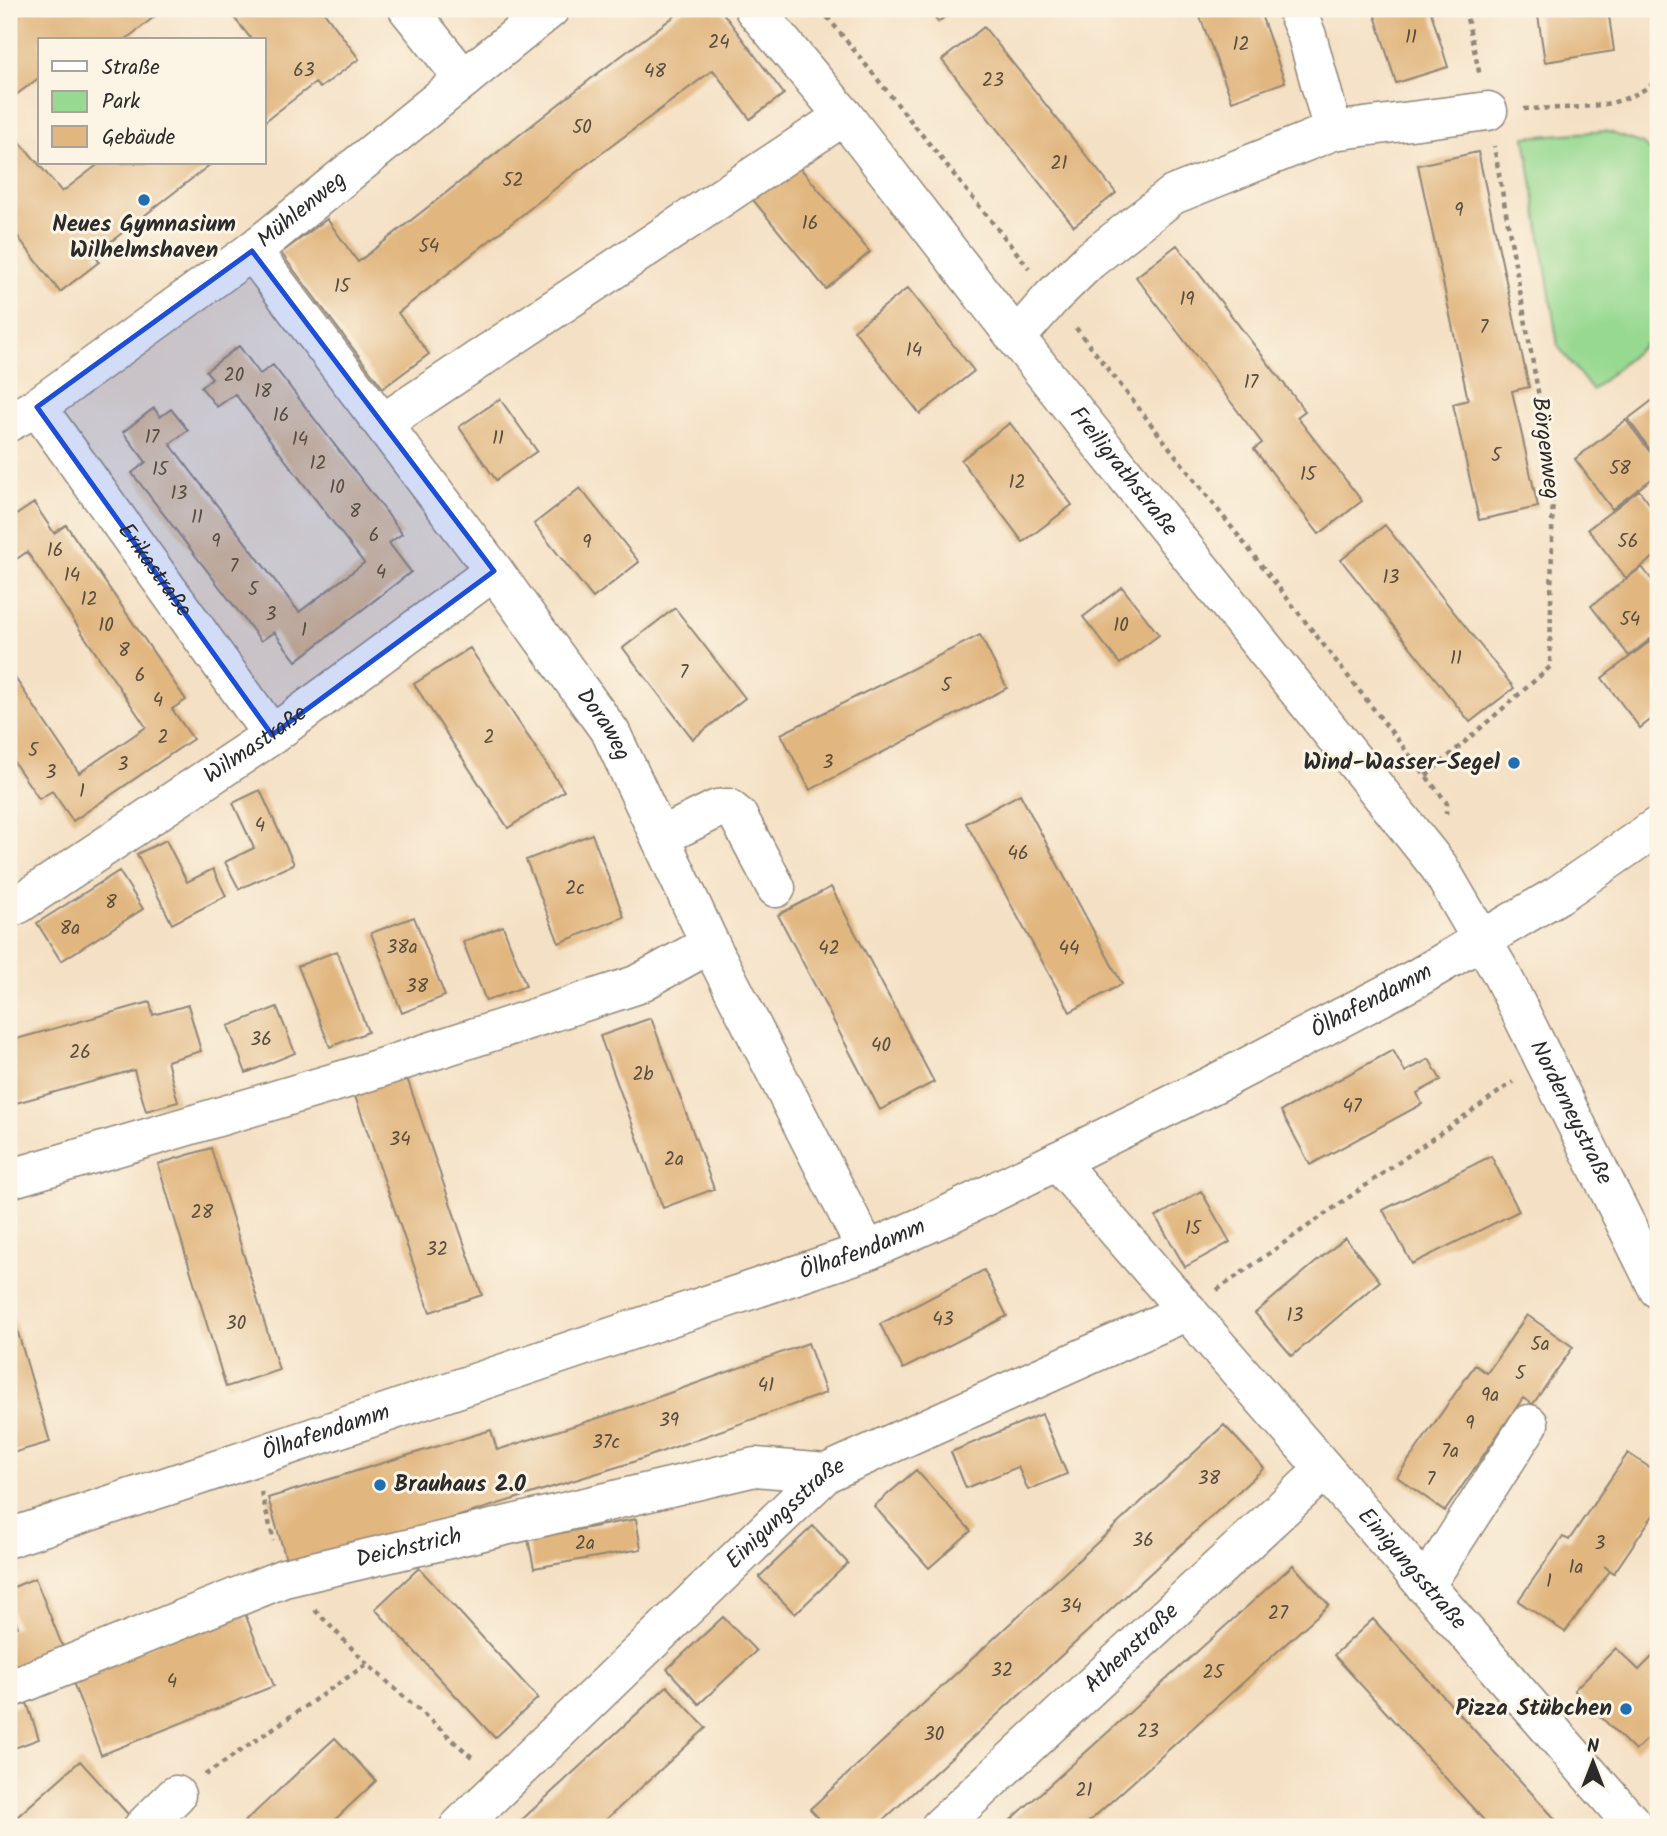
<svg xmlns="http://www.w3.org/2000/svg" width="1667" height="1836" font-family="Kalam,sans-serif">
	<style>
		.green { fill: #97d991; stroke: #61825e; stroke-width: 2 }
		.building { fill: #e1b67f }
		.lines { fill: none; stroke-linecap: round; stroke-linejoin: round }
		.minor-casing { stroke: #908678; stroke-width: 41 }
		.path { stroke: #908678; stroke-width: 4.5; stroke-dasharray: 5 5; stroke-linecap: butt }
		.minor { stroke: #fff; stroke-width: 38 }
		.marked { fill: #1d4ed8; fill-opacity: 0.2; stroke: #1d4ed8; stroke-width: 5; stroke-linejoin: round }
		.poi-dot { fill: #1f6fb2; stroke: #fcf5e5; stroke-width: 2.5 }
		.labels { text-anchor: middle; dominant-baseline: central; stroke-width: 6; stroke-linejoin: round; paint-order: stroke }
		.number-label { font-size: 19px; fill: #584e40 }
		.street-label { font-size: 23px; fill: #2b2b2b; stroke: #fcf5e5 }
		.poi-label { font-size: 23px; font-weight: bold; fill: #2b2b2b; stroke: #fcf5e5; text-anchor: end }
	</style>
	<rect width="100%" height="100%" fill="#fcf5e5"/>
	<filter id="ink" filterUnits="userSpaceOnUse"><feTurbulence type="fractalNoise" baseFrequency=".0143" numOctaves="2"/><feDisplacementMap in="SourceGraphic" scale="14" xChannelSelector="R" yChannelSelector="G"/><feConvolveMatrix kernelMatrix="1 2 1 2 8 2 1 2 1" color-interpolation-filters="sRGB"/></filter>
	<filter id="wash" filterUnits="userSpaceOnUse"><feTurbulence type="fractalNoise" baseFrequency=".00686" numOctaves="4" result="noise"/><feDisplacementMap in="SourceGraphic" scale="28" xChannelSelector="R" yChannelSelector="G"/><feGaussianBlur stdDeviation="1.57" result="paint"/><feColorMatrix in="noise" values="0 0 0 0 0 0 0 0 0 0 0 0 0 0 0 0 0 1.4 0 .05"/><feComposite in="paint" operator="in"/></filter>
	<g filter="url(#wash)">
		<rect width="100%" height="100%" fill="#f4e0c4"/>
		<path class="green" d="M1606,131l37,13 15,16v173l-66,57 -34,-44 -33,-209z"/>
		<g id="blocks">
			<path class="building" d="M9,9h155l-39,31h-85v37l-31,23z
				M227,9h95l37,50 -39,29 -5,-5 -51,39v-82h-12z
				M684,9h36l64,85 -34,25 -37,-49 -147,110 -168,133 31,41 -46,34 -102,-135 46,-34 31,43 239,-188z
				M928,9h27l-17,13z
				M1197,9h62l26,73 -53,19z
				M1373,9h57l18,58 -52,16z
				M1537,9h71l6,42 -69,11z
				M984,27l132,166 -42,33 -132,-166z
				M9,129l53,63 38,-29h112l-117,91 4,8 -39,30 -51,-67z
				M1478,152l51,235 -17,4 26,116 -59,13 -26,-116 15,-4 -50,-235z
				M793,159l77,93 -44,37 -77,-94z
				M1177,245l128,166 -8,6 65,84 -43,33 -65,-85 8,-6 -126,-166z
				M908,288l66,83 -54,43 -66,-84z
				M239,346l21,28 13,-9 111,144 18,25 -13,9 22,29 -115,89 -22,-29 -13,9 -129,-168 14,-11 -23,-30 31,-24 6,9 11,-8 17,21 -18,14 129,168 65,-49 -129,-169 -18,13 -16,-20 11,-9 -6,-7z
				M1658,396v64l-30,-41z
				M500,399l37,52 -41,29 -37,-53z
				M1626,420l32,43v11l-46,35 -37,-50z
				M1010,423l62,82 -49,37 -62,-82z
				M580,488l59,74 -46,36 -59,-74z
				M1639,490l19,25v39l-32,24 -38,-49z
				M34,503l20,30 12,-8 120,175 -14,9 21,30 -120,82 -21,-30 -13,8 -30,-44v-86l70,104 67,-46 -119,-175 -18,12v-44z
				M1385,525l129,163 -44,34 -129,-162z
				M1642,567l16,21v45l-29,23 -38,-50z
				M1122,587l37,48 -39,29 -37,-47z
				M675,608l70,90 -52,41 -70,-91z
				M980,635l27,53 -197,102 -29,-56z
				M1653,639l5,7v68l-18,14 -38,-50z
				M470,648l94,143 -56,37 -94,-144z
				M260,790l34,74 -55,25 -14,-27 29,-14 -21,-45z
				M1020,794l102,190 -52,28 -104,-189z
				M592,834l32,83 -65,26 -33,-83z
				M166,840l21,42 26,-13 13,27 -54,28 -35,-70z
				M119,871l24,38 -82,52 -24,-38z
				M831,887l103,195 -54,28 -102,-195z
				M414,917l31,79 -43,17 -31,-80z
				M503,926l23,60 -40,15 -23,-59z
				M337,951l31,81 -38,15 -32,-81z
				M150,1002l3,13 35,-10 13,46 -34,10 11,41 -32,9 -12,-41 -125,35v-64z
				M277,1007l18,46 -49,20 -18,-47z
				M651,1018l63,171 -51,19 -63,-172z
				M1393,1050l12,22 24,-13 12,21 -24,13 5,11 -112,61 -29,-54z
				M406,1075l76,220 -52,17 -76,-219z
				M211,1148l68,222 -53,17 -68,-223z
				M1491,1156l28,55 -107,53 -29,-54z
				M1201,1191l29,51 -45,25 -29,-50z
				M1345,1238l35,43 -88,75 -37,-43z
				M984,1270l23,46 -104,53 -23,-45z
				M9,1302l41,140 -41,12z
				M1527,1315l46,32 -40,57 -10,-6 -78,113 -48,-34 78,-112 12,8z
				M808,1343l18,50 -196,70 -341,106 -21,-71 223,-68 6,20 117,-37z
				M1042,1414l25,60 -39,16 -10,-23 -52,21 -15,-36z
				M1224,1425l40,43 -388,359h-49l-17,-18z
				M1628,1453l30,20v35l-44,65 -10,-7 6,5 -45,61 -47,-31 45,-64 6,3z
				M916,1470l55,61 -42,37 -55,-62z
				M636,1519l5,30 -107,19 -6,-29z
				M813,1526l35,37 -53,51 -36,-37z
				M1293,1565l36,40 -246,222h-80z
				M419,1568l119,130 -43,40 -120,-129z
				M35,1578l29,72 -55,22v-42l9,-3 -9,-23v-15z
				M243,1609l31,77 -173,69 -30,-78z
				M723,1617l33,34 -57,53 -32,-35z
				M1373,1619l184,202 -7,6h-60l-156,-172z
				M1616,1648l23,22 19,-19v77l-23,23 -61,-61z
				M667,1686l39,42 -108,99h-84z
				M27,1703l12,36 -30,11v-41z
				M335,1738l41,43 -49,46h-88z
				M80,1761l56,62 -5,4h-122v-3z"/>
		</g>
	</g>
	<g filter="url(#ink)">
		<use href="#blocks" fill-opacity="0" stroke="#908678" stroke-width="2"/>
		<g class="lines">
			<defs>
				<g id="minor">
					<path d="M408,9l56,70"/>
					<path id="s1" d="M754,9l90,107 172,222 423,529 62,106 157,316"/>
					<path d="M1296,9l11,27 26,95"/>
					<path id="s2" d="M252,251l242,320 117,162 99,211 157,307"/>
					<path d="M1016,338l36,-41 37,-36 84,-66 160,-64 155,-20"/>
					<path id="s3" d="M37,407l235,328"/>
					<path id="s4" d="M9,422l28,-15 215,-156 298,-242"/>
					<path d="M383,423l461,-307"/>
					<path d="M660,837l57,-28 11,-1 10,8 38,72"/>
					<path id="s5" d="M9,908l10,-4 253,-169 222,-164"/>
					<path id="s6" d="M1057,1161l578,666"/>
					<path d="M9,1179l337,-100 290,-94 74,-41"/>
					<path id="s7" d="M9,1538l177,-58 681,-229 70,-31 281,-138 199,-104 141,-83 100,-69"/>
					<path d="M1425,1586l104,-162"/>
					<path id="s8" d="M9,1689l275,-111 471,-111 71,6"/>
					<path d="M143,1827l33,-32"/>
					<path id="s9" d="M459,1827l367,-354 362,-162"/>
					<path id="s10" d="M940,1827l384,-357"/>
				</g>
			</defs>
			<use href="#minor" class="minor-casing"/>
			<path class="path" d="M821,9l208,259
				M1465,9l15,67
				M1524,109c45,-2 99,3 134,-30
				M1076,328l371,475 -1,11
				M1426,776l124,-109 3,-192 -59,-329
				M1217,1290l296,-208
				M261,1492l13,49
				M315,1610l52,54 107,95
				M205,1775l162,-111"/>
			<use href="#minor" class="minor"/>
		</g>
	</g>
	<path class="marked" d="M252,251l242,320 -222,164 -235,-328z"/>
	<g class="poi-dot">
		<circle cx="144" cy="200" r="7"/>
		<circle cx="1514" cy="763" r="7"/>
		<circle cx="380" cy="1485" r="7"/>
		<circle cx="1626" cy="1709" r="7"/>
	</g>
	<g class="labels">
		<g class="number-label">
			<text x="1411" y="38">11</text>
			<text x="719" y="43">24</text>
			<text x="1241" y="45">12</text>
			<text x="304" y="71">63</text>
			<text x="655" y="72">48</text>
			<text x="993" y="81">23</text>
			<text x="582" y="128">50</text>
			<text x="1059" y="164">21</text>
			<text x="513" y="181">52</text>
			<text x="1459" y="211">9</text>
			<text x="810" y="224">16</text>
			<text x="429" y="247">54</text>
			<text x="342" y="287">15</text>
			<text x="1187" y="300">19</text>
			<text x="1484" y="328">7</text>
			<text x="914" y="351">14</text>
			<text x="234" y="376">20</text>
			<text x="1251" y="383">17</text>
			<text x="263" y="392">18</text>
			<text x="281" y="416">16</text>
			<text x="152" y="438">17</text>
			<text x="498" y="439">11</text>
			<text x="300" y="440">14</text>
			<text x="1496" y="456">5</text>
			<text x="318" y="464">12</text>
			<text x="1620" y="469">58</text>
			<text x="160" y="470">15</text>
			<text x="1308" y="475">15</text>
			<text x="1017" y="483">12</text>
			<text x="337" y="488">10</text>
			<text x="179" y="494">13</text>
			<text x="355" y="512">8</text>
			<text x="197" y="518">11</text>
			<text x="374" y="536">6</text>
			<text x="216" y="542">9</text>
			<text x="1628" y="542">56</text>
			<text x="587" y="543">9</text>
			<text x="55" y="551">16</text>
			<text x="234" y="567">7</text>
			<text x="381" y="573">4</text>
			<text x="72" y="576">14</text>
			<text x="1391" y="578">13</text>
			<text x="253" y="590">5</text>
			<text x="89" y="600">12</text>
			<text x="271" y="615">3</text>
			<text x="1630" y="620">54</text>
			<text x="106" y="626">10</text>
			<text x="1121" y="626">10</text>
			<text x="304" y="631">1</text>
			<text x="124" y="651">8</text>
			<text x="1456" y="659">11</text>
			<text x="684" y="673">7</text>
			<text x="140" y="676">6</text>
			<text x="946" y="686">5</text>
			<text x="158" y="701">4</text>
			<text x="163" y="738">2</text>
			<text x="489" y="738">2</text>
			<text x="33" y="751">5</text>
			<text x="828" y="763">3</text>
			<text x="123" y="765">3</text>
			<text x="51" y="773">3</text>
			<text x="82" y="792">1</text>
			<text x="260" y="826">4</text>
			<text x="1018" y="854">46</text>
			<text x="575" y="889">2c</text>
			<text x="111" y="903">8</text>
			<text x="70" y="929">8a</text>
			<text x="402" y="948">38a</text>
			<text x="829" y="949">42</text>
			<text x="1069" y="949">44</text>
			<text x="417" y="987">38</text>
			<text x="261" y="1040">36</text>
			<text x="881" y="1046">40</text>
			<text x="80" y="1053">26</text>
			<text x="643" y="1075">2b</text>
			<text x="1352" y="1107">47</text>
			<text x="400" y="1140">34</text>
			<text x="674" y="1160">2a</text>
			<text x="202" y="1213">28</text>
			<text x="1193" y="1229">15</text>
			<text x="437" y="1250">32</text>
			<text x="1295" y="1316">13</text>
			<text x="943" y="1320">43</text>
			<text x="236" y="1324">30</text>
			<text x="1540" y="1345">5a</text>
			<text x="1520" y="1374">5</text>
			<text x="766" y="1386">41</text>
			<text x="1490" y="1396">9a</text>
			<text x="669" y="1421">39</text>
			<text x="1470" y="1424">9</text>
			<text x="606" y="1443">37c</text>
			<text x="1450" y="1452">7a</text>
			<text x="1209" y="1479">38</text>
			<text x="1431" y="1480">7</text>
			<text x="1143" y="1541">36</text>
			<text x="585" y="1544">2a</text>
			<text x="1600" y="1544">3</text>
			<text x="1576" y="1568">1a</text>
			<text x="1549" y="1582">1</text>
			<text x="1071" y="1607">34</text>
			<text x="1278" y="1614">27</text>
			<text x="1002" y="1671">32</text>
			<text x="1213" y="1673">25</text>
			<text x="172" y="1682">4</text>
			<text x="1148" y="1732">23</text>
			<text x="934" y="1735">30</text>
			<text x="1084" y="1791">21</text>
		</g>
		<g class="street-label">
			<text stroke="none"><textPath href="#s4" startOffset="362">Mühlenweg</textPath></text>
			<text transform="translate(1545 448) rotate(83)">Börgenweg</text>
			<text stroke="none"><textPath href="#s1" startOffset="592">Freiligrathstraße</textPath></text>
			<text stroke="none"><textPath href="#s3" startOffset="201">Erikastraße</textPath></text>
			<text stroke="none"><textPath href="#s2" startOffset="590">Doraweg</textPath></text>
			<text stroke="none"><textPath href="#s5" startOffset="296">Wilmastraße</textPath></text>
			<text stroke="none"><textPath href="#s7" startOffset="1468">Ölhafendamm</textPath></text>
			<text stroke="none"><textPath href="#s1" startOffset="1377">Norderneystraße</textPath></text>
			<text stroke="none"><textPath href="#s7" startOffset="901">Ölhafendamm</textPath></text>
			<text stroke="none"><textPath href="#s7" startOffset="334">Ölhafendamm</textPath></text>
			<text stroke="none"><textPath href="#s9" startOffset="453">Einigungsstraße</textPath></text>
			<text stroke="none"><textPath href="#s8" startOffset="425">Deichstrich</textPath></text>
			<text stroke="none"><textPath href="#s6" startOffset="541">Einigungsstraße</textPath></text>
			<text stroke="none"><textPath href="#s10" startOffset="262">Athenstraße</textPath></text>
		</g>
		<g class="poi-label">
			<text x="144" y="225" text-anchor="middle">Neues Gymnasium<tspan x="144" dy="26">Wilhelmshaven</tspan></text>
			<text x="1500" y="763">Wind-Wasser-Segel</text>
			<text x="394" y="1485" text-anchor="start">Brauhaus 2.0</text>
			<text x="1612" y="1709">Pizza Stübchen</text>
		</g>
	</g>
	<rect width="1667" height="1836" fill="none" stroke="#fcf5e5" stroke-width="35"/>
	<rect x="38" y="38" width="228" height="126" fill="#fcf5e5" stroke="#a8a49b" stroke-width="2"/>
	<rect x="52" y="61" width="35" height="10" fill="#ffffff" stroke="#a8a49b" stroke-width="2"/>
	<text x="102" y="74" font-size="21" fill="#2b2b2b">Straße</text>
	<rect x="52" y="91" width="35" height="21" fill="#97d991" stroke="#a8a49b" stroke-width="2"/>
	<text x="102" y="108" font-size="21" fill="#2b2b2b">Park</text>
	<rect x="52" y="126" width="35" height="21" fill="#e1b67f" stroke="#a8a49b" stroke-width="2"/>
	<text x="102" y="144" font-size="21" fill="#2b2b2b">Gebäude</text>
	<g transform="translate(1593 1762)" stroke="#fcf5e5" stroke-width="5" paint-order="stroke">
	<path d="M0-5L12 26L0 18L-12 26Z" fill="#2b2b2b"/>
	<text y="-10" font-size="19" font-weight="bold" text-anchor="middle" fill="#2b2b2b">N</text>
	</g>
</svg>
